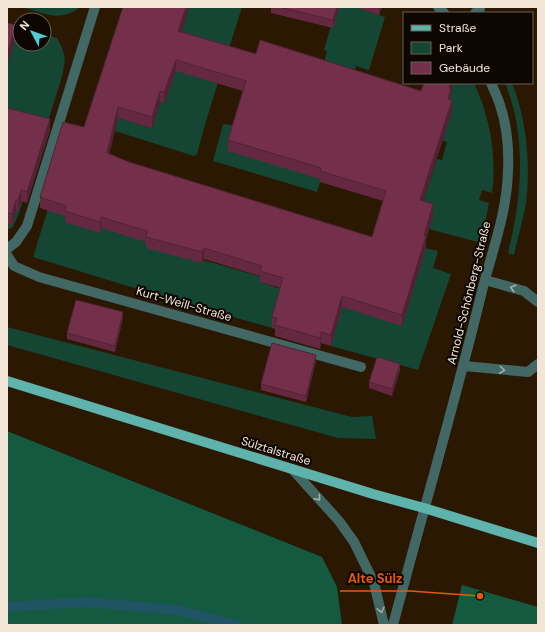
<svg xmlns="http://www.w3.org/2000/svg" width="545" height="632" font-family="'DM Sans',sans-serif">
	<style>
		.green { fill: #144633 }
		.forest { fill: #145a40 }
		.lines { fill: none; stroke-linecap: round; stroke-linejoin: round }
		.stream { stroke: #205363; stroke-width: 10 }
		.minor { stroke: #416864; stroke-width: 10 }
		.major { stroke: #5eb4ad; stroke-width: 10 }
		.wall { fill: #642940; fill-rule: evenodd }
		.shaded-wall { fill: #512234 }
		.building { fill: #74304a; stroke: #512234; fill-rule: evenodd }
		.oneway { stroke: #a2ada4 }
		.labels { text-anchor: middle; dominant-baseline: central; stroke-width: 4; stroke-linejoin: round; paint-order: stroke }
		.street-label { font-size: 12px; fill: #f2e5d8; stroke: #0d0601 }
		.leader { fill: none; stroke: #e8590c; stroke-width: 1.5 }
		.callout-dot { fill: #e8590c; stroke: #0d0601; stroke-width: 1.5 }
		.callout-label { font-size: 13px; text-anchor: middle; font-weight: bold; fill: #e8590c; stroke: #0d0601; stroke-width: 4; stroke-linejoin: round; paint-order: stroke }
	</style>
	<rect width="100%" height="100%" fill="#2b1803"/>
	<path class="green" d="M22,7h58c-19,16 -37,6 -58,0z
		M189,7h53c-15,49 -32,97 -45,147l-3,2 -79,-25 3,-13 34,10 7,-24 1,-2 4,1 7,-19 3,-29z
		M295,7h60l30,10 -16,53 -13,-4 -39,126 -104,-31 10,-37 13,2 86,-56 5,-19 -3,-1 8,-28z
		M7,23l13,4v17h24v-10l13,4c10,18 9,22 4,42l-42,133 -6,14 -6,3z
		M453,83h21c16,34 23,73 18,110l-10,-3 -3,10 10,3 -8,40 -52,-14 4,-14 -13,-4 17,-52 5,1 5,-18 -4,-1 7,-44z
		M505,83h7c14,35 18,75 15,112 -2,20 -9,40 -13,60l-6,-2c14,-56 19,-116 -3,-170z
		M63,161l24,62 71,22 44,18 1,-3 59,17 -1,5 17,6 147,-40 13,3 -5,17 18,6 -33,96 -87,-24 2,-11 -61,-7 -128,-37 -111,-34z
		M7,327l345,90 20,-1 4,23 -38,-1 -331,-93z"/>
	<path class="forest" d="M7,431l315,126 15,30 5,38h-335z
		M462,585l76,22v18h-86z"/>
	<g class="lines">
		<path class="stream" d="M7,607l77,-5 94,8 59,15"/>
		<path class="minor" d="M438,7l6,6
			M475,13l5,-4
			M7,249l9,-7 11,-16 68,-219
			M7,255l7,11 25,11 322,90
			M485,280l39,11 14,11
			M464,366l64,6 10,-8
			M292,469l47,52 15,21 20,41 10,42
			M393,625c29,-110 61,-219 88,-330 10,-41 26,-81 27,-124 1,-21 -1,-45 -8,-66 -2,-7 -6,-15 -9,-22"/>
		<path class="major" d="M7,381l366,113 51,14 114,35"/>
	</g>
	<path class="wall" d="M123,7h66l-8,24 75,23 165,37 3,-8h29l-2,8 1,20 -29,90 10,14 -7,25v7l-24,79 -60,-19 -11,39 -10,-3 -1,6 -45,-13v-7l-3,-1v-11l9,-29 -21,-6v-6l-56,-17 -2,4 -56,-15v-6l-45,-14 -1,5 -35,-11v-6l-25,-8v-11l44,-70zM176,71l67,20 -15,49v11l92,28v3l63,19 -11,36 -243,-75 -20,-8 9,-36 34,10 8,-26 4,1z
		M271,7h68l-6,21 -62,-15z
		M355,7h27l-3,8z
		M7,108l43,22 -23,73 -6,-2 -3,10h-2l-4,14 -5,-1z
		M123,318l-8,34 -48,-13v-6z
		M316,361l-10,41 -45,-12v-6z
		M400,370l-8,26 -23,-8v-6z"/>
	<path class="shaded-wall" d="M186,7h3l-11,35v-11z
		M337,7h2l-6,21v-8z
		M379,7h3l-3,8z
		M16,25v11l-9,30v-11z
		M176,60v11l-12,32v-11z
		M450,83h3l-2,8v9l-3,-1 1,-11z
		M160,91v11l-8,26v-11z
		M452,100v11l-32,100v-11z
		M118,107v11l-11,46v-11z
		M50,119v11l-23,73v-11z
		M21,190v11l-3,10v-11z
		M16,200v11l-4,14v-11z
		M433,204v11l-7,25v7l-24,79v-11z
		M101,217v11l-1,5v-11z
		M204,248v11l-2,4v-11z
		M342,296v11l-11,39v-11z
		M123,312v6l-8,34v-6z
		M321,332v11l-1,6v-11z
		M316,355v6l-10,41v-6z
		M400,364v6l-8,26v-7z"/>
	<path class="building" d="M123,7h63l-8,24 78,23 4,-14 161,51 3,-8h26l-1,5 2,1 -3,10 4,1 -32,100 13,4 -9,32h2l-24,79 -60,-19 -11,39 -10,-3 -1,6 -45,-13 2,-7 -5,-1 11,-39 -23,-7 2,-5 -58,-18 -2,4 -56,-15 1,-6 -46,-14 -1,5 -35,-11 1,-5 -26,-9 23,-75 21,5zM176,60l70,21 -18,59 93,28 -1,3 66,20 -14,46 -243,-75 -22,-9 11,-46 34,10 8,-26 4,1z
		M279,7h58l-4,13z
		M7,23l9,2 -9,30z
		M7,108l43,11 -23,73 -6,-2 -3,10h-2l-4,14 -5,-1z
		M76,300l47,12 -8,34 -48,-13z
		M272,343l44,12 -10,41 -45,-12z
		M377,357l23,7 -8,25 -23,-7z"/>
	<defs><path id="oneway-chevron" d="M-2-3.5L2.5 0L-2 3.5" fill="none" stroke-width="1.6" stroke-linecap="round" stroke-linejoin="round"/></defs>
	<g class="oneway">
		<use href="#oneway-chevron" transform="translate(513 288) rotate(-164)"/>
		<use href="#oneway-chevron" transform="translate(502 370) rotate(6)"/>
		<use href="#oneway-chevron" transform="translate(318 498) rotate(49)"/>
		<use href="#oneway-chevron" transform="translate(381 610) rotate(76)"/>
	</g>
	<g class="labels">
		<g class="street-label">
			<text transform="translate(469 293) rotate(-76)">Arnold-Schönberg-Straße</text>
			<text transform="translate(184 304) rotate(16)">Kurt-Weill-Straße</text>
			<text transform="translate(276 451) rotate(17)">Sülztalstraße</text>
		</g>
	</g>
	<path class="leader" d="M480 596L410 591H340"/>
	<circle class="callout-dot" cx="480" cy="596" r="4"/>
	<g class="callout-label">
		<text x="375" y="583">Alte Sülz</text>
	</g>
	<rect width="545" height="632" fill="none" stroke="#f2e5d8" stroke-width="16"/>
	<rect x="403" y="12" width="130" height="72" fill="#0d0601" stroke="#695f57"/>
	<rect x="411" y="25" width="20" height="6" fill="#5eb4ad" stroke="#695f57"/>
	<text x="439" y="32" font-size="12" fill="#f2e5d8">Straße</text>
	<rect x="411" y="42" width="20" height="12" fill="#144633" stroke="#695f57"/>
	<text x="439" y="52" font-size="12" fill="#f2e5d8">Park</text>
	<rect x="411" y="62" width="20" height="12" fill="#74304a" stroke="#695f57"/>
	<text x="439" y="72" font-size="12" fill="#f2e5d8">Gebäude</text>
	<g transform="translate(32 32) rotate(311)"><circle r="19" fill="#0d0601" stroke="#695f57"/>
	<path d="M0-3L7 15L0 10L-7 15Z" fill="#51ccd3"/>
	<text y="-6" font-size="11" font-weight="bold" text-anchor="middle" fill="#f2e5d8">N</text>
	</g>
</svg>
